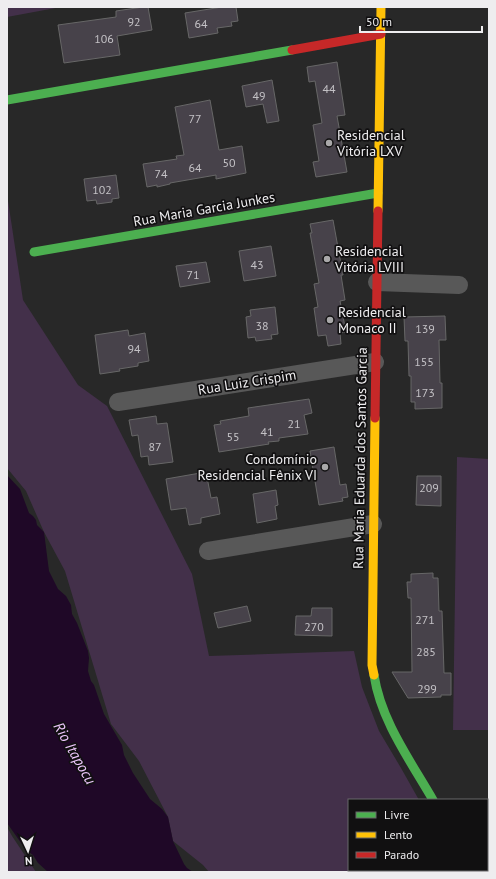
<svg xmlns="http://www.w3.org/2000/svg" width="496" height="879" font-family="'PT Sans',sans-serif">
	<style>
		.green { fill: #43304a }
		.water { fill: #1f0827 }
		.building { fill: #47424a; stroke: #676767 }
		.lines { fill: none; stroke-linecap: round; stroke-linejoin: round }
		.street { stroke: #585858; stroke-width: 18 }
		.fast { stroke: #4caf50; stroke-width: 9 }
		.slow { stroke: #ffc107; stroke-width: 9 }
		.jam { stroke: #c62828; stroke-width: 9 }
		.poi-dot { fill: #a9a8a9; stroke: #111011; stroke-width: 1.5 }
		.labels { text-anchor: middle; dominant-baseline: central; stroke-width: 3.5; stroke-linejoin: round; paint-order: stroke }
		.number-label { font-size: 12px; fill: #c4c2c6 }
		.poi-label { font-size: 14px; fill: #eeedef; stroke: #111011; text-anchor: start }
		.street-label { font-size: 14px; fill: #eeedef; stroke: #111011 }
		.water-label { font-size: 15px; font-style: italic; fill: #ecc6fb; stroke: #111011 }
	</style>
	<rect width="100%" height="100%" fill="#282828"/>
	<path class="green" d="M7,7h54l-54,10z
		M7,194l16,106 55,85 29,21 85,168 17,82 145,-5 8,36 17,44 22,37 18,32h-70v70h102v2h-242l-6,-7 -30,-24 -5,-24 -29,-56 -28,-37 -46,-153 -21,-39 -18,-41 -19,-23z
		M457,457l32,2v271h-36z
		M7,827l5,9 24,36h-29z"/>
	<path class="water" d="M7,475l13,14 9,24 4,3 3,4 1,5 7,7 5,39 9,18 8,7 5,9 1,9 5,9 11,28 1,7 -1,13 3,10 3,4 10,29 18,31 2,10 9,18 17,26 12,10 6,8 5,24 11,23 3,4 6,4h-145l-10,-9 -5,-8 -7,-5 -19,-27z"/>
	<path class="building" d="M143,7h5l4,23 -35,6 3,19 -56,8 -6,-38 58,-8v-6z
		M222,7h14l2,14 -7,1 1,4 -15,2 1,5 -29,5 -4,-25z
		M337,62l8,53 -8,1 10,56 -31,5 -3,-15 6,-1 -6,-36 9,-2 -7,-42 -6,1 -2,-15z
		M272,80l7,41 -12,2 -4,-19 -17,3 -4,-21z
		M210,100l9,50 23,-4 4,27 -30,6v-4l-46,8v1l-13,3v-2l-10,2 -4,-23 34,-5 -1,-3 8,-1 -9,-48z
		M116,175l3,23 -7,1v3l-15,2 -1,-4 -9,1 -3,-22z
		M333,220l10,55h-2l4,25 -5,1 6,31 -6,1 1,11 -13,2 -2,-11 -8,1 -4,-28 4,-1 -4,-23 5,-1 -9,-50h2l-2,-9z
		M271,246l5,30 -32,5 -5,-30z
		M206,262l4,20 -30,5 -4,-21z
		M275,307l3,27 -7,1 1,4 -16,2 -1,-4 -7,1 -2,-21 5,-1 -1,-6z
		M445,316l1,24h-7l1,43h2v25l-27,1v-7h-4v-26h-2l-1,-35h-3l-1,-24z
		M128,330l1,6 16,-3 4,28 -11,2v3l-19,3 1,2 -20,3 -5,-39z
		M309,399l3,14 -8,2 4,19 -29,4v3l-11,1 1,2 -50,8 -5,-27 7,-1 -1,-3 29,-5 -1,-8z
		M156,416l1,8 10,-1 6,39 -24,3 -1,-9 -7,1 -3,-22 -6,1 -3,-16z
		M334,447l6,38 6,-1 2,13 -6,1 1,3 -24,4 -9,-54z
		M206,472l5,26 6,-1 3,17 -19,4v5l-12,2 -3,-17 -15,2 -5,-31z
		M417,476h24v30l-25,-1z
		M276,490l2,15 -3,1 2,13 -20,4 -4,-29z
		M433,573v5h5l1,33h3l2,62h7v22h-10v2l-33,1 -16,-26h20l-1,-74h-3l-1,-16h4v-8z
		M247,606l4,15 -33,7 -4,-15z
		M312,608h20v28l-37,-1 1,-19h15z"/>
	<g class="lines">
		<path class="street" d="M377,282l82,3
			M118,402l257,-40
			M208,551l165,-27"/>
		<path class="fast" d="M7,100l285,-50
			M34,252l344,-59
			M374,675c7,46 36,85 59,125"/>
		<path class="slow" d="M378,211l3,-204
			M374,675l-2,-10 3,-247"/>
		<path class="jam" d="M292,50l89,-16
			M375,418l3,-207"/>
	</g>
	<g class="poi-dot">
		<circle cx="329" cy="143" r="4"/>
		<circle cx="327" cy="259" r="4"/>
		<circle cx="330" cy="320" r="4"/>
		<circle cx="325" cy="467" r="4"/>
	</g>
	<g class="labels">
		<g class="number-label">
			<text x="134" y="21">92</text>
			<text x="201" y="23">64</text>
			<text x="104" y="38">106</text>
			<text x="329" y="88">44</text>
			<text x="259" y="95">49</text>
			<text x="195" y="118">77</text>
			<text x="229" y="162">50</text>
			<text x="195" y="167">64</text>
			<text x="161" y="173">74</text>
			<text x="102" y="189">102</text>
			<text x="257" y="264">43</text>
			<text x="193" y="274">71</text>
			<text x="262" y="325">38</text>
			<text x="425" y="328">139</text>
			<text x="134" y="348">94</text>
			<text x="424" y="361">155</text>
			<text x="425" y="392">173</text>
			<text x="294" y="423">21</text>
			<text x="267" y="431">41</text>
			<text x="233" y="436">55</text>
			<text x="155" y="446">87</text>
			<text x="429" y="487">209</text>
			<text x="425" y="619">271</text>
			<text x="314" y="626">270</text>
			<text x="426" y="651">285</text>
			<text x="427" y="688">299</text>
		</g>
		<g class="poi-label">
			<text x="337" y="135">Residencial<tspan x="337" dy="16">Vitória LXV</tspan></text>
			<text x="335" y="251">Residencial<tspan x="335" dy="16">Vitória LVIII</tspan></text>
			<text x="338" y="312">Residencial<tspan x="338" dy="16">Monaco II</tspan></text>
			<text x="317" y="459" text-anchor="end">Condomínio<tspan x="317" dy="16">Residencial Fênix VI</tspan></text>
		</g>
		<g class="street-label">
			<text transform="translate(204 209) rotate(-10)">Rua Maria Garcia Junkes</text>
			<text transform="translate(247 382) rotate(-9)">Rua Luiz Crispim</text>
			<text transform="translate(360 458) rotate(-89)">Rua Maria Eduarda dos Santos Garcia</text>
		</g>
		<g class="water-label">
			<text transform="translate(75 753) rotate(60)">Rio Itapocu</text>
		</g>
	</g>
	<rect width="496" height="879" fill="none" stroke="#eeedef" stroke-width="16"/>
	<rect x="348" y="799" width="140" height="72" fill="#111011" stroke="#69686a"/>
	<rect x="356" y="812" width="20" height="6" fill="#4caf50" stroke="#69686a"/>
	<text x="384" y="819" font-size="12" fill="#eeedef">Livre</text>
	<rect x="356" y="832" width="20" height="6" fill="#ffc107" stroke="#69686a"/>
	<text x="384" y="839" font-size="12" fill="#eeedef">Lento</text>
	<rect x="356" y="852" width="20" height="6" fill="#c62828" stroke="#69686a"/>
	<text x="384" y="859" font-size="12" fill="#eeedef">Parado</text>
	<g transform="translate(28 851) rotate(176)" stroke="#111011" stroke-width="3" paint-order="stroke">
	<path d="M0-3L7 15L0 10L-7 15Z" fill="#eeedef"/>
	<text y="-6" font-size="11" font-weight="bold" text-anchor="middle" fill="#eeedef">N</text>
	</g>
	<path d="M360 26v6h122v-6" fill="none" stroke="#eeedef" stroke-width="2"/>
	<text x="366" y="26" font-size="12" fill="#eeedef" stroke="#111011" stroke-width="3" paint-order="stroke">50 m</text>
</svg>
